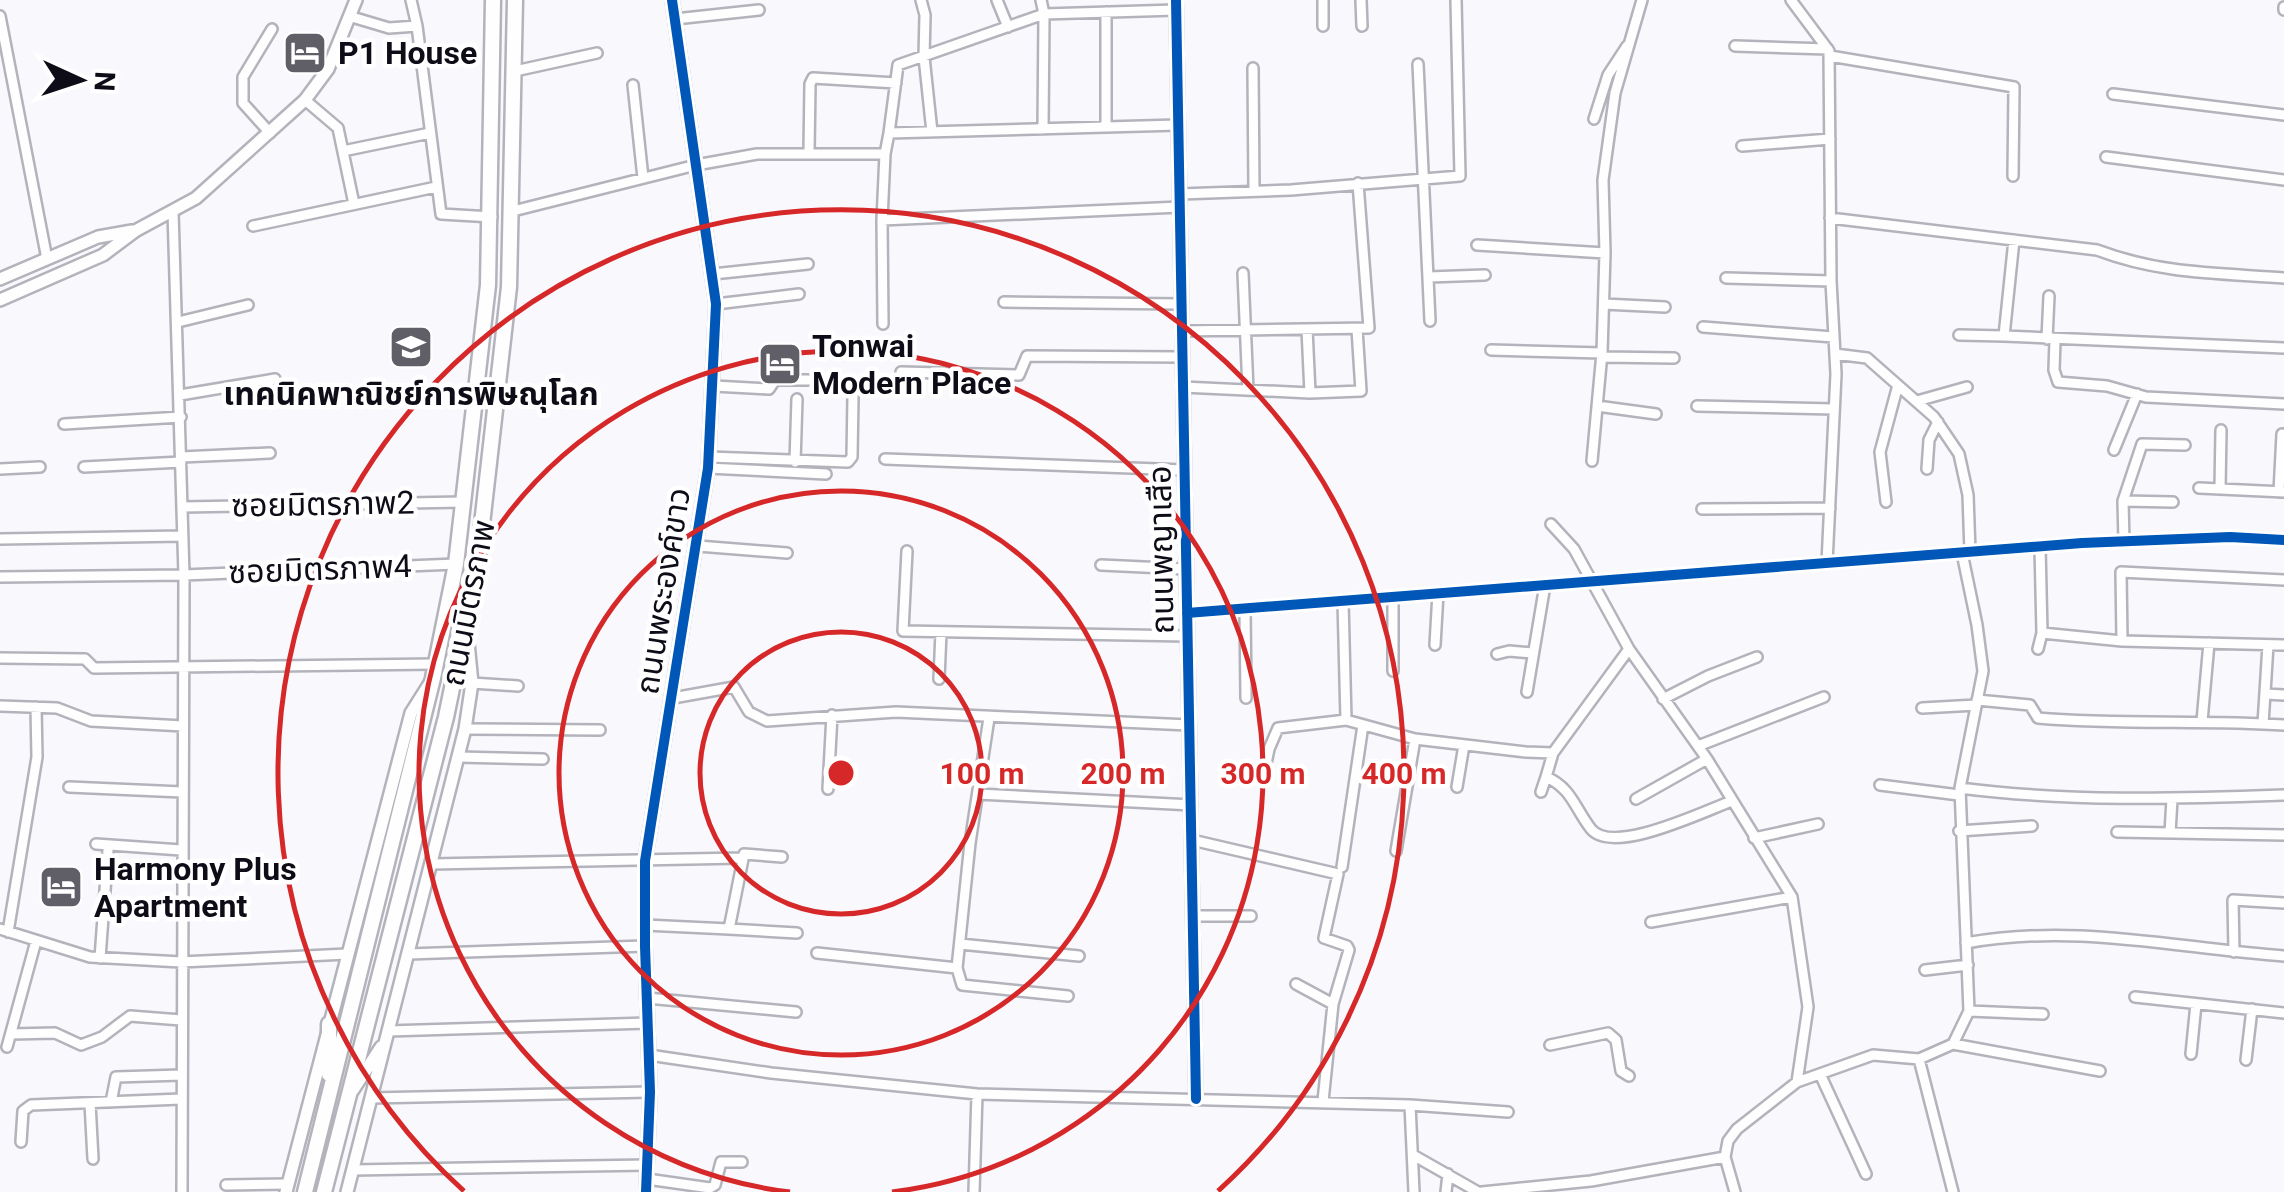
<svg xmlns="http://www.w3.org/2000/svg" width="2284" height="1192" font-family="Roboto,'Noto Sans Thai',sans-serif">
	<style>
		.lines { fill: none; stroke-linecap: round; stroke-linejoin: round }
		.street-casing { stroke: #b3b3bb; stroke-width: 14 }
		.secondary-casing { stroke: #b3b3bb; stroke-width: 16 }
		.primary-casing { stroke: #b3b3bb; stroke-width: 19 }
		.street { stroke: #fefeff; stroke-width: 9 }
		.secondary { stroke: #fefeff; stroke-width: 11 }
		.primary { stroke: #fefeff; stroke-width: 14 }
		.cycleway-casing { stroke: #fff; stroke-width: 16 }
		.cycleway { stroke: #0057b8; stroke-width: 10 }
		.ring { fill: none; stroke: #d62828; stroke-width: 5 }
		.labels { text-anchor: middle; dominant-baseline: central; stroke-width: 9; stroke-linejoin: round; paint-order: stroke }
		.poi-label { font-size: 32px; font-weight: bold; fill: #0e0c17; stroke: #fff; text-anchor: start }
		.street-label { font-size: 32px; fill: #0e0c17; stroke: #fff }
		.centre { fill: #d62828; stroke: #fff; stroke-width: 5 }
		.ring-label { font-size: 30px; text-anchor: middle; font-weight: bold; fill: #d62828; stroke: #fff; stroke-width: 9; stroke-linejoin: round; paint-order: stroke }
	</style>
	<rect width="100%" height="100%" fill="#f8f8fd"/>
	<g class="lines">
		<defs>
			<path id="street" d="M411,0l6,26
				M921,0l4,15 -1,42 8,75
				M997,0l11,27
				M1041,0l3,14 -1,115
				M1323,0v26
				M1361,0l1,26
				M1791,0l38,51 2,230 5,93 -9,189
				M2284,10v-3
				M1106,12v115
				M0,16l47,243
				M352,17l37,11 28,-2 24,188 51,3
				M675,19l84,-9
				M1735,46l93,3
				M1830,56l184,31 -1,89
				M1418,64l12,257
				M1253,68l1,123
				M515,71l82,-18
				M633,85l10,93
				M2113,94l171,21
				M305,100l33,28 16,76
				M1594,119l14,-44 19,-29
				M270,133l-27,-30v-26l29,-48
				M889,133l9,-68 146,-51 132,-4
				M1742,146l88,-7
				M343,151l87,-18
				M809,152l1,-68 3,-6 83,5
				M885,154l-3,66 298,-13
				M2106,157l178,23
				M1180,194l111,-4 169,-14 -4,-176
				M513,211l183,-46 61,-11h128l4,-21 289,-8
				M173,212l11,363 -2,617
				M1830,218l267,32c63,24 120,23 187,28
				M882,220l1,104
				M253,226l183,-39
				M2014,240l-10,96 280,12
				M1477,245l128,8
				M1243,273l5,117
				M713,274l95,-10
				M1429,277l56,-2
				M1726,278l105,3
				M1004,302l178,2
				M716,304l83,-10
				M1604,304l61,3
				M178,322l70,-17
				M1703,327l130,10
				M1307,329l3,64
				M1182,331l187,-3 -11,-145
				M1959,335l45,1
				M2047,339l2,-43
				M2055,340l-1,30 4,12 49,4 39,11 138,7
				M1491,350l111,3
				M1835,354l32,4 67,59 25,37 9,41 2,57
				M1602,357l72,1
				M901,372l118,3 8,-19 156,1
				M714,386l55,3 6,-9h33
				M1183,387l127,6 51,-2 -4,-62
				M180,395l95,-16
				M1917,401l50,-14
				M1597,406l59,8
				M1697,406l137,3
				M64,424l117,-7
				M2114,450l23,-56
				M181,457l89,-4
				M709,457l139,5 4,-5 1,-61
				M885,459l300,11
				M1592,461l10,-108 3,-100 -2,-73 12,-87 27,-93
				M795,462l2,-63
				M84,467l97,-5
				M708,468l118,6
				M0,469l40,-2
				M1927,469l2,-29 9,-18
				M2199,488l85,4
				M2220,489l1,-59
				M2279,492l3,-58
				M2123,501l50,1
				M1886,502l-6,-50 18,-67
				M182,507l282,-5
				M1702,509l128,-1
				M1551,524l23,25 55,100 78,110 85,138 16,110 -11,75
				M0,539l183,-3
				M2124,542l-1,-41 19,-57 43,1
				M698,546l89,7
				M2040,547l2,86 80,8 162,4
				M907,551l-4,80 285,5
				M1101,565l85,4
				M0,577l184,-2 272,-11
				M1343,601l3,119
				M1245,608l1,90
				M1187,613l895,-70 148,-6 54,3
				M2122,641l-1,-69 163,8
				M1435,645l3,-52
				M2038,649l4,-16
				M1497,654l12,-3 24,2
				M0,658l85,1 9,9 342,-4
				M1393,671v-74
				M939,679l2,-47
				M472,683l46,3
				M1527,692l18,-107
				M2265,694l19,1
				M673,698l61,-11 15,25 18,9 129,-9 293,13
				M1663,699l45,-23 49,-19
				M1977,700l53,5 8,13c82,7 164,2 246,7
				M0,706l57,2 34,13 92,5
				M1922,708l54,-3
				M989,718l-19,125 -13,125 5,17 106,11
				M2202,721l7,-78
				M2263,724l5,-79
				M465,729l135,1
				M1698,746l126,-49
				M1553,753l-7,24c26,11 29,32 45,52 22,27 113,-18 141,-28
				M458,757l85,2
				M1263,778l6,-29 9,-21 68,-8 69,19 111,13 27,1 76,-104
				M1880,785l79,10
				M69,787l113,5
				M1457,787l7,-42
				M1960,788c108,14 215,11 324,7
				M828,789l4,-74
				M1541,792l5,-15
				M978,794l214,11
				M1636,799l71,-40
				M1959,831l73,-5
				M2117,832l167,3
				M2170,833l2,-34
				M1754,838l64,-14
				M1192,840l146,34 -14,64 23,8 2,4 -16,54 -10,97
				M96,844l85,6
				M1396,851l19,-112
				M431,864l310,-6
				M1342,867l21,-142
				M1193,916h58
				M1651,922l141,-25
				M645,925l84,4 15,-75 38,3
				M0,929l90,28 91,5 166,-8
				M729,929l68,4
				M8,932l29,-175 -1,-50
				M1966,943c109,-20 209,5 318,13
				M960,944l119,12
				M2234,952l-1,-52 51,3
				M817,953l140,15
				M408,954l237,-8
				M100,958l8,-108
				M1925,970l43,-5
				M1296,984l37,20
				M2135,997l149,16
				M647,998l149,14
				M1969,1011l74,3
				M388,1031l260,-8
				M11,1034l44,-1 26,12 21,-8 28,-21 51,4
				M1953,1044l147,27
				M1550,1045l58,-12 8,7 5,31 8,5
				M7,1047l29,-106
				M2191,1054l5,-50
				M649,1055l122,18 206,21 433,11 4,87
				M1919,1059l34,133
				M2246,1060l6,-51
				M1820,1074l46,100
				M371,1098l279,-6
				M111,1102l5,-25 65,-2
				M90,1103l3,56
				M1410,1105l98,7
				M21,1142l2,-31 8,-6 150,-6
				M1413,1155l65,37
				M1725,1157l3,-16 9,-12 60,-47 76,-27 46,4 34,-15 16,-33 -9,-223 23,-117 -6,-46 -15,-72
				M353,1170l295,-5
				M647,1179l63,9 5,-3 6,-23h21
				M226,1185l62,-1
				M974,1192l3,-98
				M1446,1192l2,-18
				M1482,1192l109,-11 134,-24 10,35"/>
			<path id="secondary" d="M1176,0l20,1099
				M0,279l98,-42 34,-6
				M0,300l103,-45 32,-24 61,-33 109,-98 23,-31 28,-69
				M353,1090l28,-43
				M286,1192l125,-479 19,-30
				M347,1192l118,-463 7,-46 -5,-50
				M646,1192l4,-100 -5,-146v-85l63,-393 8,-164 -44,-304"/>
			<path id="primary" d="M329,1024v50
				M305,1192l128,-514 23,-114 32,-279 5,-285
				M324,1192l122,-475 31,-149 32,-281 6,-287"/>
		</defs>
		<use href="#street" class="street-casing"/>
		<use href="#secondary" class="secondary-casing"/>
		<use href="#primary" class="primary-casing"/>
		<use href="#street" class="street"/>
		<use href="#secondary" class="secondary"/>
		<use href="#primary" class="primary"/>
		<defs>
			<path id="cycleway" d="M1176,0l20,1099
				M1187,613l895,-70 148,-6 54,3
				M646,1192l4,-100 -5,-146v-85l63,-393 8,-164 -44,-304"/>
		</defs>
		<use href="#cycleway" class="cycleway-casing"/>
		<use href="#cycleway" class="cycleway"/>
	</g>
	<g class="ring">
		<circle cx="841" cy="773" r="141"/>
		<circle cx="841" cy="773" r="282"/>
		<path d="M790 1192A422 422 0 1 1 892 1192"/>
		<path d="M464 1191A563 563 0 1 1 1218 1191"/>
	</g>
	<defs>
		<symbol id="hotel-square" viewBox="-11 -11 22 22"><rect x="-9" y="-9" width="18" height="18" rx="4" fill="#605f68" stroke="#fff"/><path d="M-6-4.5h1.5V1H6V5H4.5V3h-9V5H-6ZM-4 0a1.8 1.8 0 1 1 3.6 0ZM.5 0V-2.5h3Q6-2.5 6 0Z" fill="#fff"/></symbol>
		<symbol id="school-square" viewBox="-11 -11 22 22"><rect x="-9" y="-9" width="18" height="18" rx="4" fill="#605f68" stroke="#fff"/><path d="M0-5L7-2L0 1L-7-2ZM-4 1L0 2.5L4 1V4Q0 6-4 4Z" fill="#fff"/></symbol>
	</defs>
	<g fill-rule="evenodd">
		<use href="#hotel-square" x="280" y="28" width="50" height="50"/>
		<use href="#school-square" x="386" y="322" width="50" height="50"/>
		<use href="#hotel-square" x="755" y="339" width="50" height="50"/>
		<use href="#hotel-square" x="36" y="862" width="50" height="50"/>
	</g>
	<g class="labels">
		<g class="poi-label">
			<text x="338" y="53">P1 House</text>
			<text x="812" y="346">Tonwai<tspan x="812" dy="37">Modern Place</tspan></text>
			<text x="411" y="394" text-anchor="middle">เทคนิคพาณิชย์การพิษณุโลก</text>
			<text x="94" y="869">Harmony Plus<tspan x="94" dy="37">Apartment</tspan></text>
		</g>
		<g class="street-label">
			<text transform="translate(323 504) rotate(-1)">ซอยมิตรภาพ2</text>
			<text transform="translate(1161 550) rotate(-91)">ถนนพญาเสือ</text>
			<text transform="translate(320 569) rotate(-2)">ซอยมิตรภาพ4</text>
			<text transform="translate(663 591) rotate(-81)">ถนนพระองค์ขาว</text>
			<text transform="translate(468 603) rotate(-79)">ถนนมิตรภาพ</text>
		</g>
	</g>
	<circle cx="841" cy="773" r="15" class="centre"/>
	<g class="ring-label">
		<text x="982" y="784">100 m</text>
		<text x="1123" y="784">200 m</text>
		<text x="1263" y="784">300 m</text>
		<text x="1404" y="784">400 m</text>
	</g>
	<g transform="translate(80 80) rotate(93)" stroke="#ffffff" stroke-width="8" paint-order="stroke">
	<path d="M0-8L18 38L0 25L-18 38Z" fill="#0e0c17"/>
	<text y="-15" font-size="28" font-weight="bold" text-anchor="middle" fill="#0e0c17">N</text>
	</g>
</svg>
